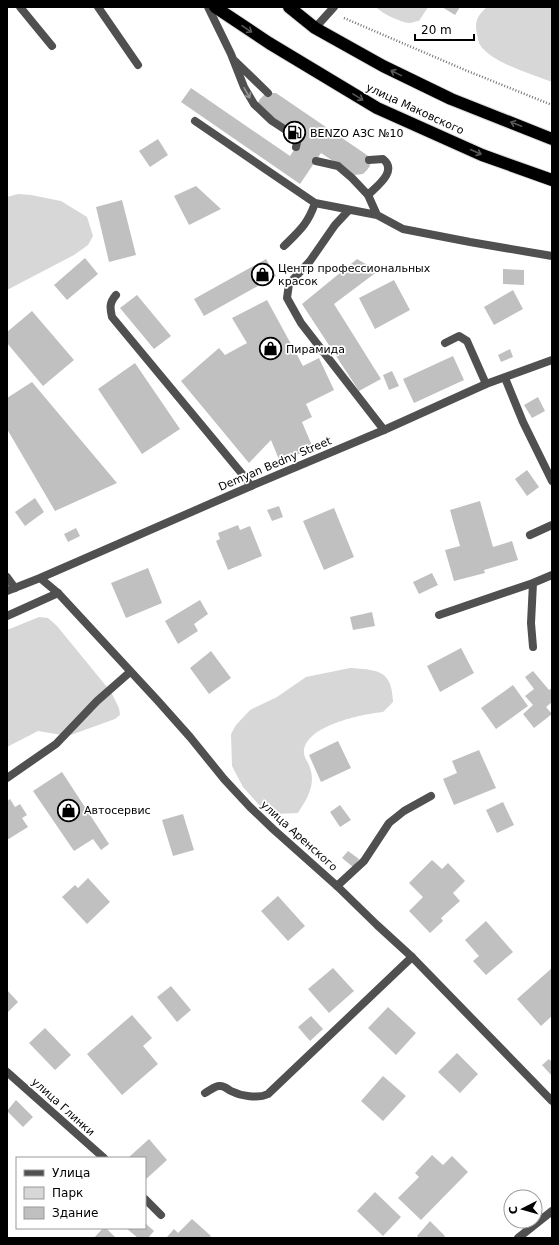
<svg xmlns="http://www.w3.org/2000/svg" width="559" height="1245" font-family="'DejaVu Sans',sans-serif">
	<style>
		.green { fill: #d7d7d7 }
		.building { fill: #c0c0c0 }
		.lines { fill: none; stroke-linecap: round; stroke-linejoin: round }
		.highway-casing { stroke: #dbdbdb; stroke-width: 14 }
		.path { stroke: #727272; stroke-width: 2.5; stroke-dasharray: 1 2; stroke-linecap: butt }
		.lane { stroke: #505050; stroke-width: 8 }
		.street { stroke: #505050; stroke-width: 8 }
		.highway { stroke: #000; stroke-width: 12 }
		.oneway { stroke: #595959 }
		.oneway2 { stroke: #969696 }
		.labels { text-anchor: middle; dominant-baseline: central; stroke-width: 3.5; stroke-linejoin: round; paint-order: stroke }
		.street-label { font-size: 11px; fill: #000; stroke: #fff }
		.poi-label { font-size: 11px; fill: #000; stroke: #fff; text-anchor: start }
	</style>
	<rect width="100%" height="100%" fill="#fff"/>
	<path class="green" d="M376,7h52l-9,14c-3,0 -7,2 -10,2 -9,-1 -28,-10 -33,-16z
		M487,7h65v75c-20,-8 -60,-19 -72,-37 -2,-3 -2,-8 -3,-11 -3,-13 1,-19 10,-27z
		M18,194l13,1 30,6 26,16 6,19 -5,9 -14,10 -67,35v-93z
		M39,617l9,1 9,8 54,66 8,16 1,7 -5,4 -47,17 -30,-5 -31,16v-117z
		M350,668c27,2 42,1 43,34l-10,10c-21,2 -80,14 -79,41 0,5 5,10 6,15 6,17 -3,31 -12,45l-23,1 -14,-7 -18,-20 -11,-21 -1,-32 5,-9 14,-15 27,-13 29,-20z"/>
	<path class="building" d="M442,7h18l-5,8z
		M191,88l99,68 10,-15 -42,-38 2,-4 6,-6h10l88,60 4,3 2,10 -3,4 -4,4 -9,1 -33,-22 -21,31 -119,-82z
		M158,139l10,16 -18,12 -11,-16z
		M196,186l25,23 -32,16 -15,-29z
		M122,200l14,55 -27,7 -13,-55z
		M85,258l13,16 -31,26 -13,-15z
		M266,259l10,17 -72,40 -10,-17z
		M357,259l21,12 -44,33 47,75 -22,12 -57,-87z
		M503,269l21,1v15l-21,-1z
		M394,280l16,30 -35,19 -16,-31z
		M513,290l10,19 -29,16 -10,-18z
		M137,295l34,41 -17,13 -34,-41z
		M267,300l36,66 16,-8 15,32 -28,14 6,13 -10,5 11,26 -33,14 -9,-22 -22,23 -68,-82 38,-33 6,7 22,-12 -15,-25z
		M32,311l42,49 -31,26 -36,-43v-11z
		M510,349l3,8 -12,5 -3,-7z
		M453,356l11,24 -50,23 -11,-24z
		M135,363l45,66 -38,25 -44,-65z
		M392,371l7,15 -10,4 -6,-15z
		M32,382l85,101 -62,28 -48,-82v-31z
		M538,397l7,14 -13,7 -8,-13z
		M527,470l12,17 -12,9 -12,-17z
		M35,498l9,14 -19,14 -10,-14z
		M480,501l13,46 19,-6 6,19 -34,10 1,3 -31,8 -9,-31 15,-4 -10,-36z
		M279,506l4,11 -11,4 -5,-11z
		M334,508l20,49 -30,13 -21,-49z
		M238,525l2,5 10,-4 12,30 -34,14 -12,-29 4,-2 -2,-6z
		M76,528l4,8 -12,6 -4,-8z
		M148,568l14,35 -36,15 -15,-35z
		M432,573l6,12 -19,9 -6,-12z
		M200,600l8,14 -14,10 4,7 -20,13 -13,-23z
		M372,612l3,14 -22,4 -3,-13z
		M461,648l13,25 -34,19 -13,-26z
		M211,651l20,27 -22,16 -19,-26z
		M533,671l16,19 3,-2v14l-6,5 6,7 -18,14 -11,-14 10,-9 -8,-9 9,-7 -9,-12z
		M513,685l15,21 -32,23 -15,-21z
		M338,741l13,27 -30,14 -12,-27z
		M479,750l17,38 -42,17 -11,-26 14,-6 -5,-12z
		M62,772l47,72 -8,6 -8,-11 -19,12 -41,-60z
		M10,799l5,8 5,-3 7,11 -5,3 6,9 -21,13v-39z
		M503,802l11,23 -17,8 -11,-23z
		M340,805l11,15 -11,7 -10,-15z
		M183,814l11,36 -21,6 -11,-36z
		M348,851l11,8 -6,8 -11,-9z
		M432,860l10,9 6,-6 17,18 -12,12 7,8 -19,17 2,3 -13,12 -21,-22 14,-14 -14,-14z
		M88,878l22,24 -23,22 -25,-27 13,-12 3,3z
		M278,896l27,30 -17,15 -27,-30z
		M486,921l27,31 -27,23 -13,-14 6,-5 -14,-16z
		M333,968l21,23 -25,22 -21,-24z
		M552,968v48l-11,10 -24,-27z
		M171,986l20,24 -14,12 -20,-25z
		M7,990l11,12 -11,11z
		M388,1007l28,26 -20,22 -28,-27z
		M132,1015l20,23 -9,8 15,18 -36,31 -35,-41z
		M311,1016l12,13 -13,12 -12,-14z
		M45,1028l26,27 -16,15 -26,-27z
		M457,1053l21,21 -18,19 -22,-21z
		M549,1059l3,3v14l-10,-11z
		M383,1076l23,20 -23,25 -22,-20z
		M16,1100l17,17 -10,10 -16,-16z
		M149,1139l18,21 -22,20v-22h-17z
		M432,1155l11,10 9,-9 16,16 -47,48 -23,-22 21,-21 -4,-4z
		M375,1192l26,25 -18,19 -26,-25z
		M192,1219l19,17 -2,2h-41l-1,-1 7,-8 4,4z
		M430,1221l15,15 -2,2h-23l-3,-2z
		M145,1223l9,8 -6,7h-10l-12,-10h19z
		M103,1228h3l10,10h-22z"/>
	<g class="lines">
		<defs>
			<path id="highway" d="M215,7l54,36 108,65 105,47 70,25
				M289,7l26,21 68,38 68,33 101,40"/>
		</defs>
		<use href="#highway" class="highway-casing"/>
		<path class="path" d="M344,18l121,52 87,35"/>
		<path class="lane" d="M20,7l32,39
			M98,7l40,58
			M208,7l23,47 13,33 10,17 18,17 26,17 -2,9
			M315,28l19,-21
			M235,61l33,32
			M195,121l120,82 62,12
			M316,161l22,5 14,12 16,17 9,20 26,14 67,13 82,14
			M368,195c9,-9 30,-24 15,-36l-14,1
			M349,210l-14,15 -25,36 -21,23 -2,14 14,25 83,107
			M284,246c15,-15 24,-22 31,-43
			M116,295c-7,8 -6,13 -4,22l131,158 8,11
			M445,343l14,-7 8,5 19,43
			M505,378l18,44 29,59
			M530,535l22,-10
			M7,577l8,11
			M533,583l-2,40 2,24
			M439,615l94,-32 19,-8
			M7,616l51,-23
			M7,778l49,-34 41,-43 33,-29
			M337,886l27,-25 25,-38 15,-12 27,-15
			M7,1072l97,86
			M205,1093c4,-2 10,-7 14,-7 5,-1 8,3 12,5 10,5 27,8 37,3l144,-137
			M145,1199l16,16
			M518,1238l34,-27"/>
		<path class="street" d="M40,578l18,15 100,108 32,36 34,42 26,28 23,22 64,57 40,39 35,32 140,144
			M7,591l33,-13 211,-92 133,-56 102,-46 66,-24"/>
		<use href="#highway" class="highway"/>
	</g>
	<defs><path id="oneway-shaft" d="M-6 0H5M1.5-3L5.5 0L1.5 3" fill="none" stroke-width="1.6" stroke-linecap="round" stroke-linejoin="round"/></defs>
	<g class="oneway">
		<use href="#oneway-shaft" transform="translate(247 29) rotate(34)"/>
		<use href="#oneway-shaft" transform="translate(396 73) rotate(-154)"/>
		<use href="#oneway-shaft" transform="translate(358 97) rotate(31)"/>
		<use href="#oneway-shaft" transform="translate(516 124) rotate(-159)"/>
		<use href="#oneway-shaft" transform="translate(476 152) rotate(24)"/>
	</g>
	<use class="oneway2" href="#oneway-shaft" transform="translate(247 93) rotate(61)"/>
	<defs>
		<symbol id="fuel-ring" viewBox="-11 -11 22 22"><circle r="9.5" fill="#fff" stroke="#000" stroke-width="1.5"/><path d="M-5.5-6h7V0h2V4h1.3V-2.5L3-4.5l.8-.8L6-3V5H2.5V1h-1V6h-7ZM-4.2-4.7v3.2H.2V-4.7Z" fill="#000"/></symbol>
		<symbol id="shop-ring" viewBox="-11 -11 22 22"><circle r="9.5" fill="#fff" stroke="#000" stroke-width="1.5"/><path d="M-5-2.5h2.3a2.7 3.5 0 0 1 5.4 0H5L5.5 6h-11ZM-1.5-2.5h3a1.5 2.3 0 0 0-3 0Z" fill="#000"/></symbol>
	</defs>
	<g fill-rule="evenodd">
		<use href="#fuel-ring" x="282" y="120" width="25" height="25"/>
		<use href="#shop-ring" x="250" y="262" width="25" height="25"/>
		<use href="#shop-ring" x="258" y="336" width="25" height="25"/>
		<use href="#shop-ring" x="56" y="798" width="25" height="25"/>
	</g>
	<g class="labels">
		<g class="street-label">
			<text transform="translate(415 109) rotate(25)">улица Маковского</text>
			<text transform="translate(275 464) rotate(-23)">Demyan Bedny Street</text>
			<text transform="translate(299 836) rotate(42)">улица Аренского</text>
			<text transform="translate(63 1107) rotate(42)">улица Глинки</text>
		</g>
		<g class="poi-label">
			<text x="310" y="133">BENZO АЗС №10</text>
			<text x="278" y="268">Центр профессиональных<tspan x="278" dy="13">красок</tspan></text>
			<text x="286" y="349">Пирамида</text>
			<text x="84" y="810">Автосервис</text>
		</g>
	</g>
	<rect width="559" height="1245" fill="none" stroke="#000000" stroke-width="16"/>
	<rect x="16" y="1157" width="130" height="72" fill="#ffffff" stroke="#999999"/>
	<rect x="24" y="1170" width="20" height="6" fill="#505050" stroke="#999999"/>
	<text x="52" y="1177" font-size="12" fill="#000000">Улица</text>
	<rect x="24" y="1187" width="20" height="12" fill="#d7d7d7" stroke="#999999"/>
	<text x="52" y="1197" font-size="12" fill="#000000">Парк</text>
	<rect x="24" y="1207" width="20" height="12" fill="#c0c0c0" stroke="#999999"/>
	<text x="52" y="1217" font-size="12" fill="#000000">Здание</text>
	<g transform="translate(523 1209) rotate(264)"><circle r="19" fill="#ffffff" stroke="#999999"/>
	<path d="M0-3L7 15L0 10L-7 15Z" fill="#000000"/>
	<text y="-6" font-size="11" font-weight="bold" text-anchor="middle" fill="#000000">С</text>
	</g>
	<path d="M415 34v6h59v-6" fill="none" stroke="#000000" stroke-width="2"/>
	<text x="421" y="34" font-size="12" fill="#000000" stroke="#ffffff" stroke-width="3" paint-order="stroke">20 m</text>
</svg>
